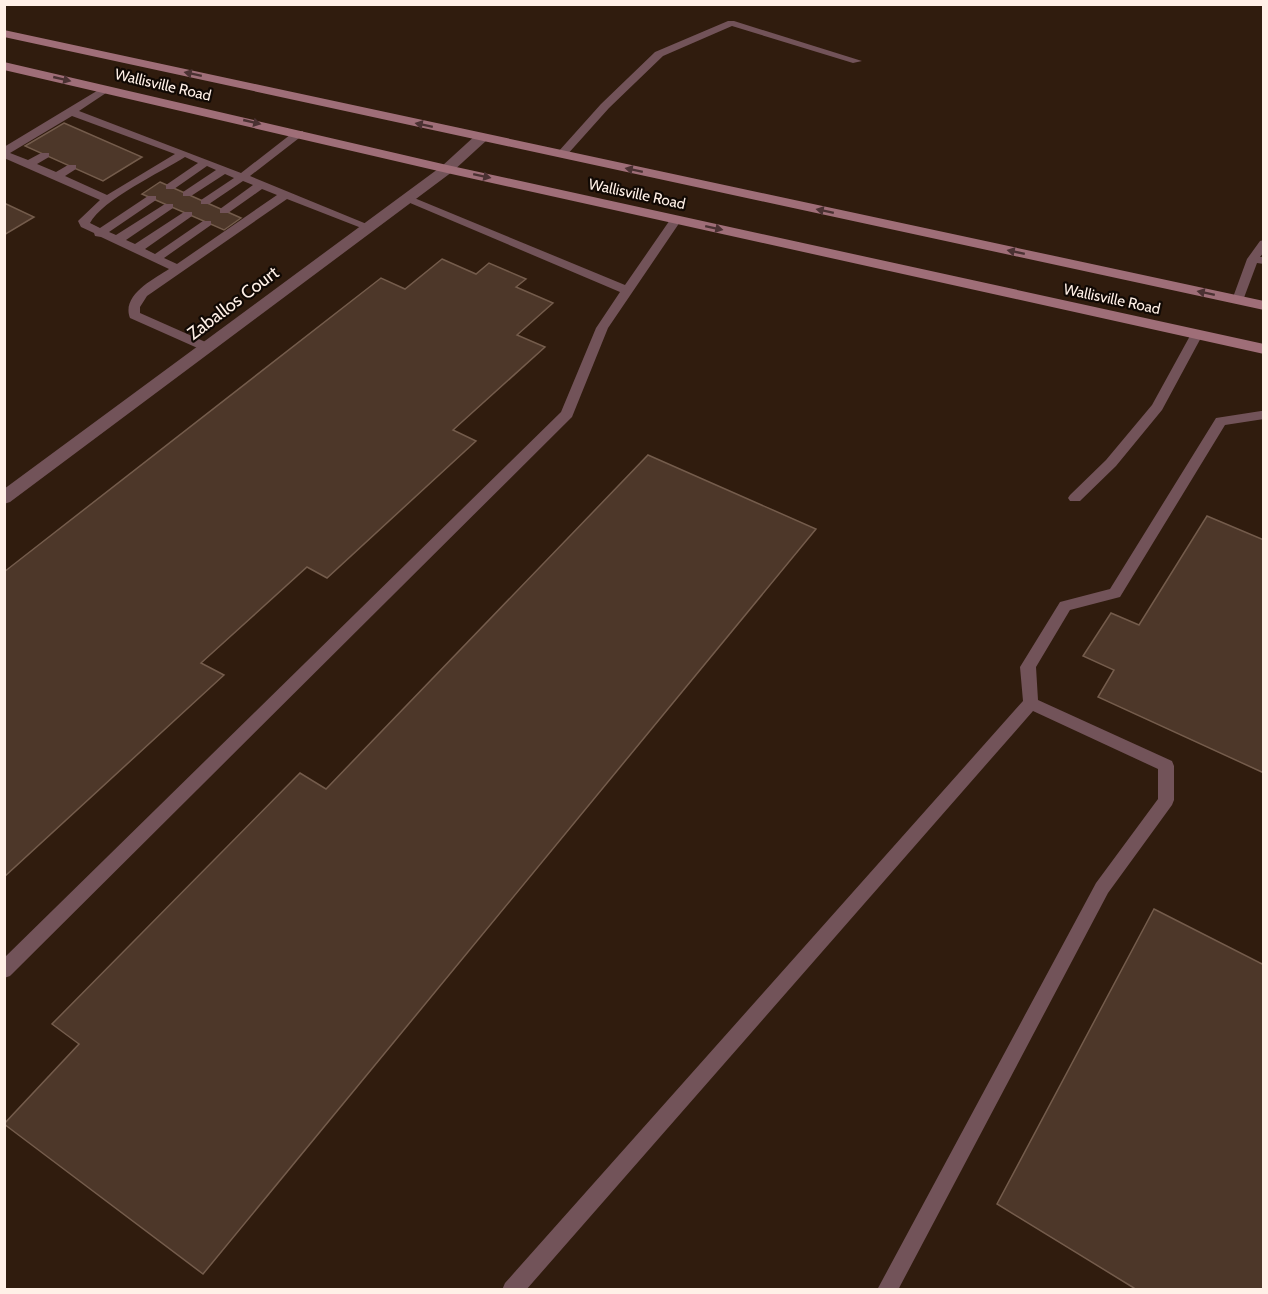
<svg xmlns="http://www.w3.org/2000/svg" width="1268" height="1294" font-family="Cabin,sans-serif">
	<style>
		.building { fill: #4d3729; stroke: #745c4c; stroke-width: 1.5 }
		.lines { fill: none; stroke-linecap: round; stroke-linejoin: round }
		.lane { fill: #725359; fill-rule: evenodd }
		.street { fill: #725359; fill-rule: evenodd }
		.secondary { fill: #9f6e78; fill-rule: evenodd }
		.oneway { fill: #4a3132 }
		.labels { text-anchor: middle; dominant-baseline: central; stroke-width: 4.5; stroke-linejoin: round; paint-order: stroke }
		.far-street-label { font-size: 15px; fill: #fff0e7; stroke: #110904 }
		.street-label { font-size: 18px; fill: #fff0e7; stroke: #110904 }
	</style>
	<rect width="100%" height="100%" fill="#301c0e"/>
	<path class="building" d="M64,123l78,34 -39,24 -78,-35z
		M160,182l81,36 -17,12 -82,-36z
		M4,203l30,14 -30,18z
		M442,259l34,15 13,-11 37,16 -10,8 37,16 -36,32 28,12 -92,83 23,11 -149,137 -20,-11 -106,96 23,12 -220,202v-305l377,-294 24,11z
		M648,455l168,74 -613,745 -199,-150 75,-80 -27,-20 248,-251 26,16z
		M1207,516l57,24v233l-166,-76 16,-27 -31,-14 28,-43 28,12z
		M1154,909l108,55 2,-4v330h-130v-2l-137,-84z"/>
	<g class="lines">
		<path class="lane" d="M728,21h6l128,40 -9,2 -121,-37 -69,30 -54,52 -43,48h-8v-4l43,-48 54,-52z
			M105,86l5,3 -1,2 -30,20 162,62 54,-42h8v4l-53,41 124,51 -2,2h-8l-77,-30 -140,97 -7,11v6l70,31 2,3 -2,3h-8l-72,-32c-9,-23 24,-39 39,-49l-68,-32 -6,-1 -1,-3 -13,-6 -3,-6 2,-2 20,-19 -96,-42v-11zM72,116l103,38 -68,41 -42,-19 11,-7v-4h-8l-12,7 -19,-8 12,-7v-4h-8l-13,7 -18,-7zM185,157l13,6 -32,22v4h8l33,-23 9,4 -33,22v4h8l34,-22 9,4 -33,22v4h8l34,-23 10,4 -33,24v4h8l34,-24 15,6 -100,69 -13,-6 47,-33v-4h-8l-48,33 -10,-5 47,-33v-4h-8l-49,32 -9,-4 47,-32v-4h-8l-49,31 -7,-3 47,-32v-4h-8l-48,32 -10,-5c12,-23 71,-51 95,-66z
			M407,195l218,90 47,-68h8l2,2 -74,109 -36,89 -562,559 -6,2v-20l557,-546 35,-84 24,-36 -217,-92 -2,-2z
			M1264,240v12l-4,5h4v7l-7,-1 -15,40h-8l-2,-3 15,-41 13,-18z
			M1197,330l6,4 -41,76 -46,56 -36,35h-10l-2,-3 2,-3 36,-35 46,-55 39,-71z
			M1261,411h3v8l-39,6 -105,172 -50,13 -34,57 2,33 134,61 2,5v34l-2,5 -64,88 -210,397h-21l219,-407 62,-84v-30l-125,-58 -507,579h-24l3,-7 518,-582 -3,-34 40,-65 50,-13 106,-171z"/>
		<path class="street" d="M482,133l6,4 -1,3 -35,32 -442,330 -6,2v-15l438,-323 35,-32z"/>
		<path class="secondary" d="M4,30l1260,271v9l-1260,-273z
			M4,62l443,103 817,179v10l-817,-181 -443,-103z"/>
	</g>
	<defs><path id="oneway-solid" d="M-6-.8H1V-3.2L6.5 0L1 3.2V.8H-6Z" transform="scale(1.5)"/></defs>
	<g class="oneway">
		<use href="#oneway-solid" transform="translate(193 74) rotate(-168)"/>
		<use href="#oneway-solid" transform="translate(62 79) rotate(13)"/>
		<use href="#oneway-solid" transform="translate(252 122) rotate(13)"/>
		<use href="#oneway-solid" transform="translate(424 125) rotate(-168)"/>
		<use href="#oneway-solid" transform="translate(634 170) rotate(-168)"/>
		<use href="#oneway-solid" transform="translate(482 176) rotate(12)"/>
		<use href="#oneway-solid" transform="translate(825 211) rotate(-168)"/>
		<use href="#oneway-solid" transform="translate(714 228) rotate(12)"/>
		<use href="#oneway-solid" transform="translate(1016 252) rotate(-168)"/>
		<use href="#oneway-solid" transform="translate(1206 293) rotate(-168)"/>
	</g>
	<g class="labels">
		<g class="far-street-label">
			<text transform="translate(163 85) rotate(13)">Wallisville Road</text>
			<text transform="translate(637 194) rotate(12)">Wallisville Road</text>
			<text transform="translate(1112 299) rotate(12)">Wallisville Road</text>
		</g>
		<g class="street-label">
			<text transform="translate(233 303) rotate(-37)">Zaballos Court</text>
		</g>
	</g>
	<rect width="1268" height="1294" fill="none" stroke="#fff0e7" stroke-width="12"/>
</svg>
